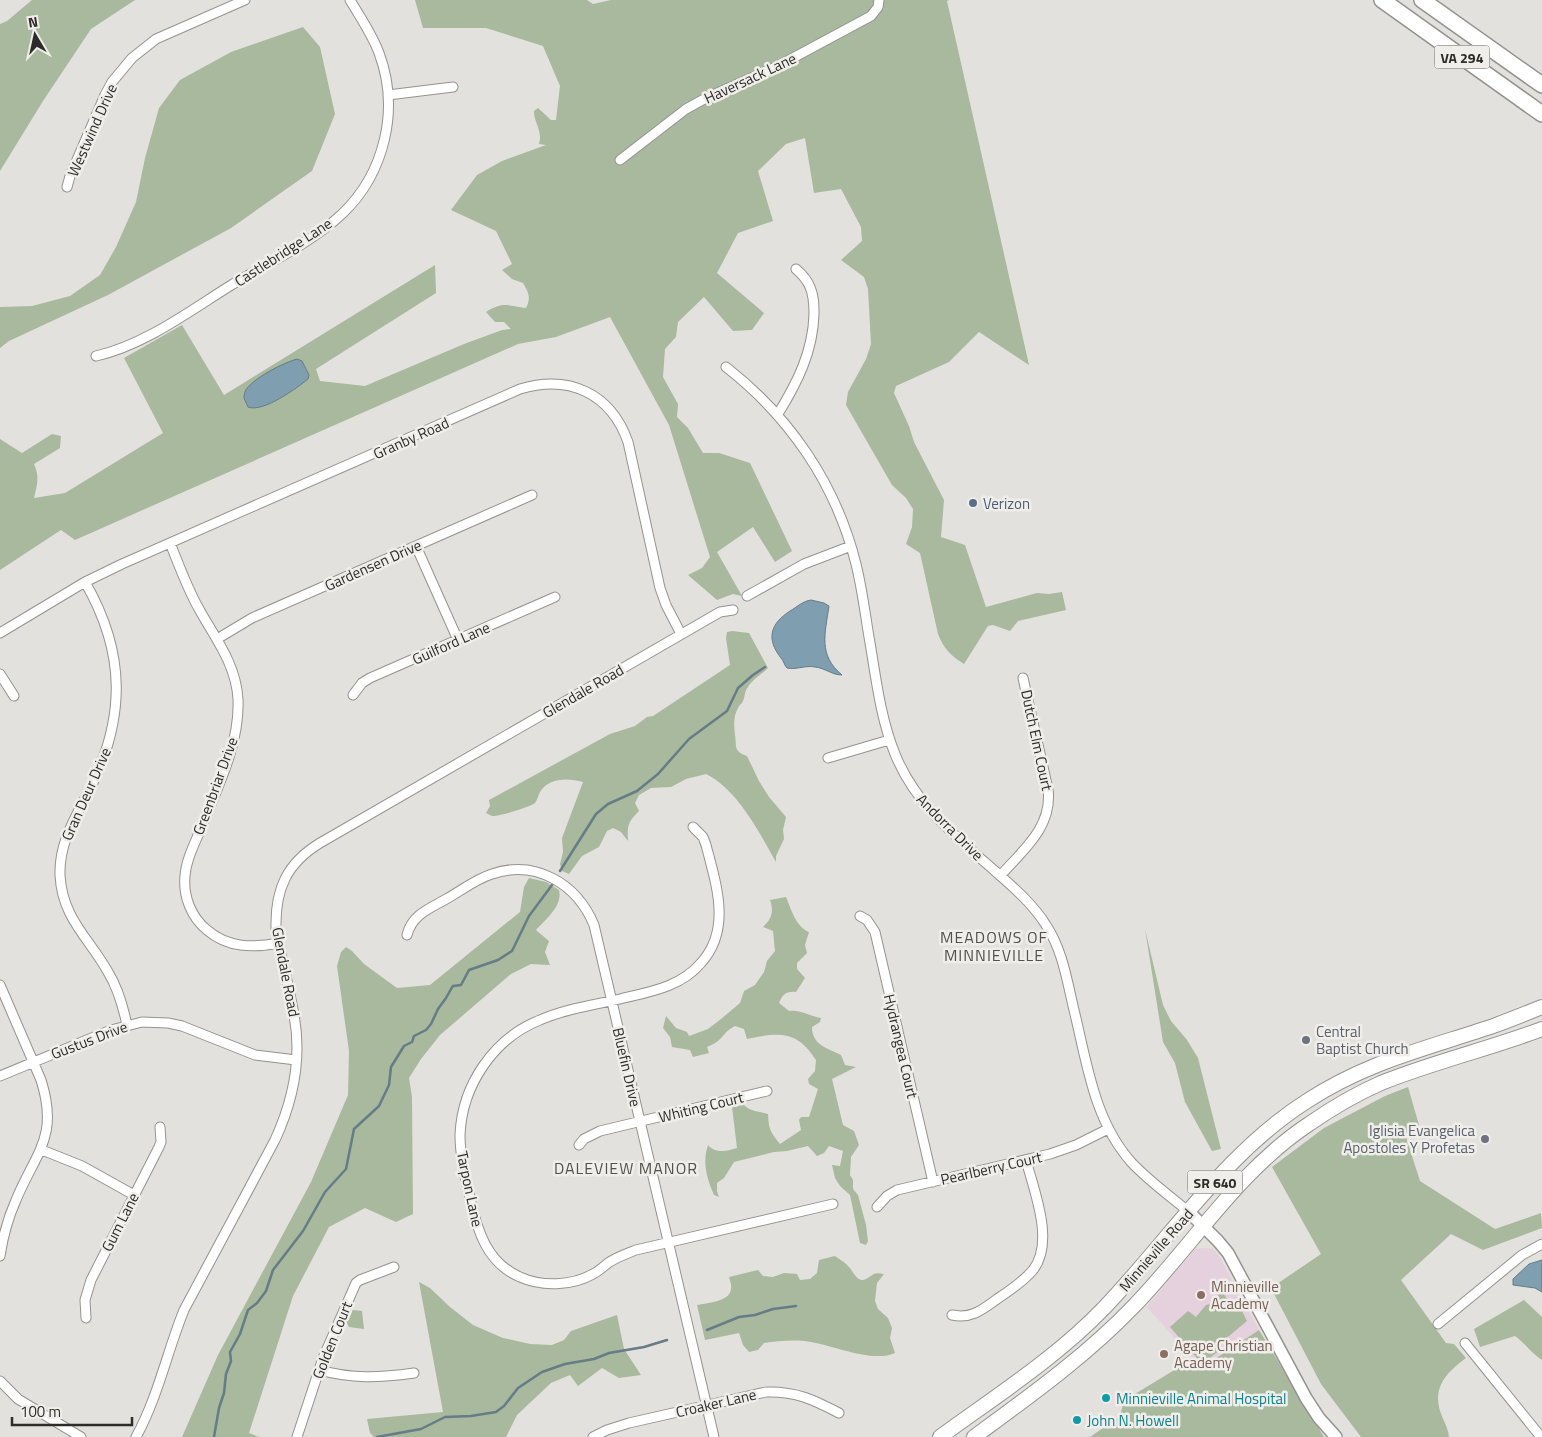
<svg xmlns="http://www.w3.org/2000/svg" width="1542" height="1437" font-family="'Titillium Web',sans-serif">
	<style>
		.education { fill: #e5d0de }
		.green { fill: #a8b99e }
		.water { fill: #7f9eaf; stroke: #667c87 }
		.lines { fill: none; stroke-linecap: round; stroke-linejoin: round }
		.stream { stroke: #667c87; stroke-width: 2.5 }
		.street-casing { stroke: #95938f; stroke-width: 11 }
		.secondary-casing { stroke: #95938f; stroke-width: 14 }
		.primary-casing { stroke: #95938f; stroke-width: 16 }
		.highway-casing { stroke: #95938f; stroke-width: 18 }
		.street { stroke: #fff; stroke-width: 9 }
		.secondary { stroke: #fff; stroke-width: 11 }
		.primary { stroke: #fff; stroke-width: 14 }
		.highway { stroke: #fff; stroke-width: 15 }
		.service-dot { fill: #5c6f8a; stroke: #f0eeea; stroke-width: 2 }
		.worship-dot { fill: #6b7280; stroke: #f0eeea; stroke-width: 2 }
		.education-dot { fill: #8d6e63; stroke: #f0eeea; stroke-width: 2 }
		.culture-dot { fill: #0f9aa8; stroke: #f0eeea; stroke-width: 2 }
		.labels { text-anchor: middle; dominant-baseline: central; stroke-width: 5; stroke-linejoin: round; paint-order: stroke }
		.shield { fill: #f0eeea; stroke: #686664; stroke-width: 1 }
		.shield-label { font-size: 14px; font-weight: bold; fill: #2d2c2a }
		.street-label { font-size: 15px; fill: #2d2c2a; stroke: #f0eeea }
		.service-label { font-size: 15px; fill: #4e5e75; stroke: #f0eeea; text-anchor: start }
		.worship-label { font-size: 15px; fill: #5b616d; stroke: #f0eeea; text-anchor: start }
		.education-label { font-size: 15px; fill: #785e54; stroke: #f0eeea; text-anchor: start }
		.culture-label { font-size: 15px; fill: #0d838f; stroke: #f0eeea; text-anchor: start }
		.neighbourhood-label { font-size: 16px; letter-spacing: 1px; fill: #52514d; stroke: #f0eeea }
	</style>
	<rect width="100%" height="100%" fill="#e3e1dd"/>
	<path class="education" d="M1205,1248l8,1 6,7 40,74 -58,38 -54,-61 48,-58z"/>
	<path class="green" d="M32,0h103l-44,29 -48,72 -43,70v-147l7,-3z
		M415,0h172l6,4 18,-4h338l-2,1 82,364 -50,-33 -30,30 -53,24 -2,7 15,33 5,16 30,58 -3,37 24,8 21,62 51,-14 12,1 13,-2 4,18 -48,11 -8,10 -17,-6 -5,1 -24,38c-14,-9 -20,-15 -26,-30l-18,-81 -14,-9 6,-17 1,-18 -7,-11 -14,-13 -46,-80 2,-13 18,-33 5,-15 -3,-55 -4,-12 -23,-17 21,-19 -1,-14 -20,-38 -27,4 -9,-55 -19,6 -28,27 15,50 -35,12 -21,40 47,40 -12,17 -19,1 -29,-34 -26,25 -2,15 -11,12 -2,28 15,27 -1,13 11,11 15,25h16l31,10 42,88 -17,11 -22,-35 -36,25 25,44 -9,-2 -16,6 -29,-25 14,-7 8,-11 -41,-132 -59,-108 -54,20 -38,7 -443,196 -14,-10 -61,40v-131l22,14 30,-19 9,2 -1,12 -26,16c6,13 3,21 0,34l31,-5 98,-60 -39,-75 58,-33 42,70 211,-130 1,28 -120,76 4,12 45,5 99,-42 38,-14 9,-1 -7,-7h-9l-9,-10c18,-11 22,-6 40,-4 5,-10 3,-15 -3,-25l-11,-4 -10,-9 10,-6 -16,-33 -45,-21 26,-35 25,-14 44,-16 -7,-1c4,-13 -5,-21 -5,-33l4,-3 13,12h5l4,-34 -17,-40 -57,-18h-63z
		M303,27l17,20 15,67 -23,57 -81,57 -123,67 -99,46 -9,7v-41l32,-1 38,-10 30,-21 16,-28 20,-45 9,-44 14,-50 21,-28 51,-28z
		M732,631l17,2 19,35c-6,6 -15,11 -20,19 -4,5 -3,10 -5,14 -1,3 -4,4 -5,7 -5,9 -4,18 -3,27 2,12 -2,16 12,21l12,25 10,16 17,20 -3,13 1,9 -8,17v6c-17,-30 -38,-72 -70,-88l-20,5 -15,8 -20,1 -12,7 -4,8 4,8c-11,11 -12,14 -11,30l-7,-9 -8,-4 -6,3 -8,16 -17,9 -13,18 -7,-3 -2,-7 3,-12 -1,-14 21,-56c-14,-4 -34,-5 -43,10 -2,3 -2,7 -5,11 -5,4 -35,13 -42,13 -2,0 -4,-2 -7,-3l4,-7 -1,-6 121,-66 25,-8 12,-9 6,-1 77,-51 -4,-27 1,-6z
		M529,878l17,4 13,8c4,16 -13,29 -23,40l13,11 -4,11 5,13 -19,-1 -20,10 -71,61 -19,24 -12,19 3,19 1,117 -17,8 -31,-14 -36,19 -36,69 -44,137 10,4h-77l36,-82 93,-173 37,-87 1,-44 -12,-85 4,-14 5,-5 6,4 12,13 33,24 33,-3 90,-73 4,-25z
		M786,897c5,12 10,30 23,35l-4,13 2,8 -10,10v6l8,9 -9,14c-10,-1 -13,2 -17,11l10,8c10,-2 21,5 32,7l-1,4 -8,5c0,18 15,21 29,28l4,10 11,2 -24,12 11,46 11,6 5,14 -8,12 -1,18 3,5v9l5,6 8,30 2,16 -2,4 -6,-2 -10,-48 -10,-9 -5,-8 -3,-13 8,1 3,-15 -14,-5 -5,7 -7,3 -9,-10 -21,5 -13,1 -40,10 -10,16 -7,5v8l2,6 -5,-2c-7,-16 -12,-32 -6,-50 7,9 20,6 29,3l-5,-41 12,-2c7,7 15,6 24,9 1,16 2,17 12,30l21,-14 -2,-10 2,-3h8l9,-28 -9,-5 -1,-5 7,-8 1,-11c-19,-30 -37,-28 -69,-21l-3,-10 -9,-3c-13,6 -11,15 -28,21l2,6 -16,4 -3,-7 -18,-3 -2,-10 -7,-9 3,-12 10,12 11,4 2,4 19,-7 13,-10 19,-16 4,-12 11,-6 9,-13 3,-11 8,-10 -2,-20 -10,-4c9,-8 11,-16 7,-27z
		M1145,929l18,76 8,16 16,19 11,18 23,91 -9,2 -27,-49 -10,-39 -12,-21z
		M1408,1087l11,38 -14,9 15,47 75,48 46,-16 1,15 -59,22 -32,-16 -50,46 45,63 8,1 12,14c-16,12 -32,26 -27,49 2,10 9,19 10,30h-88l-40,-53 -50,-96 50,-34 -49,-87 52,-39 61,-32z
		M835,1256c4,3 10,6 13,10 5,4 9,18 18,13 9,-5 7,-7 18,-5l-7,9 -2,18 3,8 10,9 4,10 -2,10 5,15c-23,10 -60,-7 -84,-11 -16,-3 -32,-1 -47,1l-6,7 -9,2 -6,-7 -4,-12 -34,7 -8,-35c9,-2 33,-3 34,-16 1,-3 -1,-8 -2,-12l29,-7 5,6 10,1 11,-4 13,1 3,6 10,-1 7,-6 2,-13z
		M419,1282l11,6 20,19 23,18 30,13 27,6 22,1 12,-5 7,-9 46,-16 7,34 17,26 -22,3 -17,-10 -24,18 -8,-11 -19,8 -34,32 -11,22h-132l-4,-4 -3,-14 76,-7z
		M1222,1291l13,21 6,-3 6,12 -30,25 3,4 -18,14 -32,-37 18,-16 8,6 10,-12 5,-1z
		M1524,1300l18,17v43c-11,-7 -17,-17 -27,-24l-35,11 -6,-18z
		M353,1310l9,1 2,18 -15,-2 -3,-6z
		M1259,1330l65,107h-234l29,-20 6,-17 56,-34 20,2z"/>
	<path class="water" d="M297,359l5,2 7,14 -1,4c-11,9 -45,34 -60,28l-4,-9c0,-4 1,-8 4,-11 10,-11 35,-24 49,-28z
		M811,600l13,3 5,3c-4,28 -11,49 13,69 -10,0 -17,-7 -27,-8 -9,-2 -19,3 -28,1 -3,-3 -3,-7 -6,-10 -15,-19 -11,-34 9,-47 7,-4 13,-10 21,-11z
		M1542,1260v32l-7,-4 -22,-3v-6l16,-15z"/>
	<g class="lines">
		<path class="stream" d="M560,871l36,-57 12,-10 29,-13 21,-17 31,-35 38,-28 11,-23 15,-13 12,-8
			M707,1330l32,-13 16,-2 18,-6 23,-3
			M214,1437l5,-29 5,-15 2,-19 5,-13 -1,-9 10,-18 8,-24 9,-7 9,-12 7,-21 30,-39 22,-39 21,-23 8,-40 25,-23 10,-21 2,-18 13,-21 8,-4 2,-6 12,-6 5,-6 7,-15 8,-11 5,-9 2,-3 8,-1 8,-15 29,-10 14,-9 17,-35 23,-31
			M377,1437l44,-8 24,-12 26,-1 25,-4 8,-6 14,-18 24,-16 23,-8 29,-5 15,-6 35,-6 23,-7"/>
		<defs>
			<path id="street" d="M388,95l65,-8
				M620,160l66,-51 20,-11 72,-32 93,-50 7,-9 1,-7
				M67,187l3,-11 35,-81 7,-13 20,-24 24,-19 89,-39
				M96,356c49,-11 95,-46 137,-72 36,-21 79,-42 109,-70 43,-41 58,-105 37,-161 -7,-19 -19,-36 -29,-53
				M726,367c64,50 110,117 130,197 6,24 9,49 13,73 7,40 11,80 26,117 20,50 61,83 100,117 18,16 38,33 51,54 17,26 21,56 28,85 13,53 20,111 58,153 17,18 38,33 57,49
				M778,414c19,-31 35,-62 36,-100 0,-9 0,-18 -4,-27 -3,-7 -8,-13 -14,-18
				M170,543c9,22 17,45 29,66 16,29 37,55 39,90 2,47 -22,91 -39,134 -6,14 -13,28 -14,43 -2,20 6,41 22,54 21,18 46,18 72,13
				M416,546l42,94
				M85,582c41,71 41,136 4,209 -14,27 -30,52 -29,84 2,43 29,63 48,97 10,16 15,34 19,53
				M747,596l57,-32 47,-18
				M0,633l85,-51 37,-18 398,-175c50,-15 91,5 108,53l32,146 6,17 15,29
				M217,639l35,-21 280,-123
				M0,674l14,22
				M353,695l9,-12 8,-5 185,-81
				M828,758l61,-18
				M693,827l10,10 3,8c10,39 26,84 -5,118 -20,24 -52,29 -81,36 -27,6 -55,10 -80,21 -46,18 -78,65 -80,115 0,21 5,42 10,63 7,32 17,65 50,79 22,10 52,9 73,-3 6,-3 10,-7 15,-11 9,-6 18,-9 28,-13l197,-46
				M1000,876c23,-26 53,-49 48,-87l-25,-111
				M860,916l7,4 8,12 58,250
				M407,935c5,-21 24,-27 41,-37 14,-8 28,-19 44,-24 44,-15 85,10 102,51l120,512
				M0,985l41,95c18,57 -5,72 -25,120 -8,18 -13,36 -16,56
				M0,1076l111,-46 31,-8 26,1 14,3 73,29 41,5
				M579,1145l5,-6 16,-8 167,-40
				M42,1150l40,16 52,29
				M877,1207l10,-11 10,-6 153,-36 26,-9 32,-16
				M952,1315c19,4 30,-5 45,-16 12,-8 26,-17 36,-29 22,-28 1,-79 -7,-110
				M86,1318l-1,-18 6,-20 68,-133 2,-5 -1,-15
				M1438,1324l84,-69 20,-11
				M1465,1343l76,94
				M319,1370c34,9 59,8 95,3
				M0,1381l18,18 63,38
				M136,1437c22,-40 31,-85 48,-127l91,-170c18,-39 27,-82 19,-125 -5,-29 -13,-58 -18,-87 -1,-39 11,-65 44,-85l400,-231 13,-2
				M297,1437l26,-79 33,-75 4,-3 34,-13
				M593,1437l14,-7 22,-7 137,-31c30,-1 48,8 73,21"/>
			<path id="secondary" d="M1189,1212l29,29 10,12 78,145 13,20 17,19"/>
			<path id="primary" d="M940,1437c56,-41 116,-79 164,-129 66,-69 121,-155 203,-207 61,-40 122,-53 189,-76 16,-6 31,-12 46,-18
				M974,1437c56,-41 112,-81 160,-131 58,-60 104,-135 175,-182 23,-16 47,-30 72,-41 52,-21 108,-34 161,-54"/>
			<path id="highway" d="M1382,0l160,114
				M1422,0l120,85"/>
		</defs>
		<use href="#street" class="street-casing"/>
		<use href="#secondary" class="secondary-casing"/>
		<use href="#primary" class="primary-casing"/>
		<use href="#highway" class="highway-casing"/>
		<use href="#street" class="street"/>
		<use href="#secondary" class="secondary"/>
		<use href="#primary" class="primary"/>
		<use href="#highway" class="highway"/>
	</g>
	<circle class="service-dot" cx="973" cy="503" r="5"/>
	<g class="worship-dot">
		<circle cx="1306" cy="1040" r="5"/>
		<circle cx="1485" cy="1139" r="5"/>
	</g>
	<g class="education-dot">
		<circle cx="1201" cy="1295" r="5"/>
		<circle cx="1164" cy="1354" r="5"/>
	</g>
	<g class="culture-dot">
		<circle cx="1106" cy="1398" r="5"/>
		<circle cx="1077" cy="1420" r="5"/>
	</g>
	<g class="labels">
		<g class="shield">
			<rect x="1434.5" y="45.5" width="55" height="23" rx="4"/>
			<rect x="1187.5" y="1170.5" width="55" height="23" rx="4"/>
		</g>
		<g class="shield-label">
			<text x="1462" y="57">VA 294</text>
			<text x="1215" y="1182">SR 640</text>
		</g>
		<g class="street-label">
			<text transform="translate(750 78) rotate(-25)">Haversack Lane</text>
			<text transform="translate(92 130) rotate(-66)">Westwind Drive</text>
			<text transform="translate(283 252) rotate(-33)">Castlebridge Lane</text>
			<text transform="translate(411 438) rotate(-24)">Granby Road</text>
			<text transform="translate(373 565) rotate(-24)">Gardensen Drive</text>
			<text transform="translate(451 643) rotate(-24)">Guilford Lane</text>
			<text transform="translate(583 691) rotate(-30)">Glendale Road</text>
			<text transform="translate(1037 740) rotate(78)">Dutch Elm Court</text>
			<text transform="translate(215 786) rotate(-70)">Greenbriar Drive</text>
			<text transform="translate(86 794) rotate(-66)">Gran Deur Drive</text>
			<text transform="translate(950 827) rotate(45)">Andorra Drive</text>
			<text transform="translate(286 972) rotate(79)">Glendale Road</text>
			<text transform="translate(89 1040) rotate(-21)">Gustus Drive</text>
			<text transform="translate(901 1046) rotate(77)">Hydrangea Court</text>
			<text transform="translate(627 1067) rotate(77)">Bluefin Drive</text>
			<text transform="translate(701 1107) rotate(-14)">Whiting Court</text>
			<text transform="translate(991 1168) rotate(-13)">Pearlberry Court</text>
			<text transform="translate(470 1189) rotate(78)">Tarpon Lane</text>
			<text transform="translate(120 1222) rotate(-63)">Gum Lane</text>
			<text transform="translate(1156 1250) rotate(-49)">Minnieville Road</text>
			<text transform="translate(332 1340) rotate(-68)">Golden Court</text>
			<text transform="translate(716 1403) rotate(-13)">Croaker Lane</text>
		</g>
		<g class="service-label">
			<text x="983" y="503">Verizon</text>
		</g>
		<g class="worship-label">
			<text x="1316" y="1031">Central<tspan x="1316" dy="17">Baptist Church</tspan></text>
			<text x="1475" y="1130" text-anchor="end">Iglisia Evangelica<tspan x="1475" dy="17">Apostoles Y Profetas</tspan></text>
		</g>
		<g class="education-label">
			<text x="1211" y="1286">Minnieville<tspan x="1211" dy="17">Academy</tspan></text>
			<text x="1174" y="1345">Agape Christian<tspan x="1174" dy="17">Academy</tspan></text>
		</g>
		<g class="culture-label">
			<text x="1116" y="1398">Minnieville Animal Hospital</text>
			<text x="1087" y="1420">John N. Howell</text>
		</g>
		<g class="neighbourhood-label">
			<text x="994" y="937">MEADOWS OF<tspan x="994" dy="18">MINNIEVILLE</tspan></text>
			<text x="626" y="1168">DALEVIEW MANOR</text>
		</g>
	</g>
	<g transform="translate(35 35) rotate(351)" stroke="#f0eeea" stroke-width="4" paint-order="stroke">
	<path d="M0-4L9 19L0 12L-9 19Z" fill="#2d2c2a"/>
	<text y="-8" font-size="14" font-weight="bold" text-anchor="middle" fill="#2d2c2a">N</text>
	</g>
	<path d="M12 1417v8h120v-8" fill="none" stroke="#2d2c2a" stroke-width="2.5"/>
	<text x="20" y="1417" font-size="15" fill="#2d2c2a" stroke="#f0eeea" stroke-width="4" paint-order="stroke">100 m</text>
</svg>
